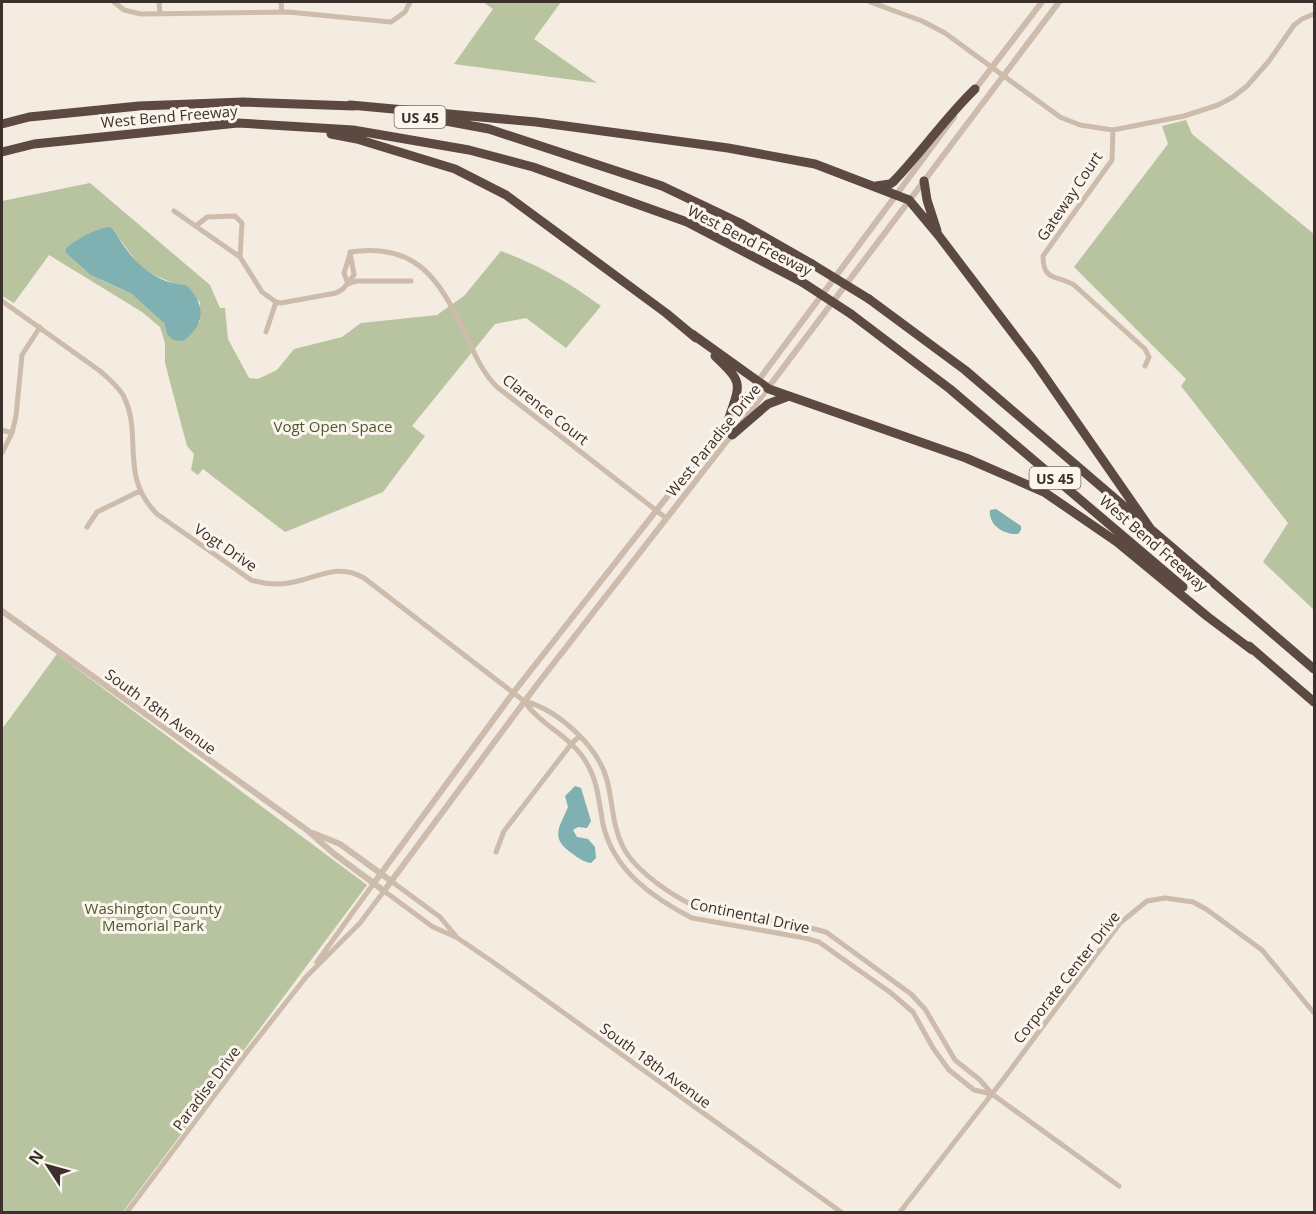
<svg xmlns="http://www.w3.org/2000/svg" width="1316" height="1214" font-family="'Open Sans',sans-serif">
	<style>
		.green { fill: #b8c4a0; fill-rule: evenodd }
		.water { fill: #7fb0b2 }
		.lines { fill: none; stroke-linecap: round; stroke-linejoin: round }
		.minor { stroke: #cdbbac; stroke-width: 5 }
		.tertiary { stroke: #cdbbac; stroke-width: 6 }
		.motorway { stroke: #5c4a42; stroke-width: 9 }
		.motorway-bridge { stroke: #5c4a42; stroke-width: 9 }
		.labels { text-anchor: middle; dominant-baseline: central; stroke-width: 6; stroke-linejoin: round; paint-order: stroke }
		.shield { fill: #fbf5ee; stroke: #756b66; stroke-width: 1.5 }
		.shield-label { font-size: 14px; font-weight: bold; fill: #3b302b }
		.street-label { font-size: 15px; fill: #3b302b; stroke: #fbf5ee }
		.park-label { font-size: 15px; fill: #4a5a2e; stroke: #fbf5ee }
	</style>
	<rect width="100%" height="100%" fill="#f4ebe1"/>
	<path class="green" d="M483,2h78l-27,37 63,44 -143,-19 39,-55z
		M1186,120l6,14 122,100v376l-51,-48 25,-39 -107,-137 5,-7 -112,-112 94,-123 -6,-18z
		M90,183l120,102 10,23h5l3,31 21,39 9,1 19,-9 17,-21 48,-12 19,-14 76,-8 27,-19 37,-45c38,14 67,31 100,55l-35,42 -40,-30 -31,6 -83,102 13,10 -42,56 -98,40 -82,-63 -5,6 -7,-5 3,-16 -7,-8 -22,-83v-20l-5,-16 -18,-15 -93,-57 -35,48 -12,-7v-95zM99,229l15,2 24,33 12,9 27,12 23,17v20l-33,12 -3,-11 -18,-19 -14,-10 -31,-14 -36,-28 1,-4z
		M57,654l310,231 -244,327h-121v-483z"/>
	<path class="water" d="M110,227c6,5 9,12 14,19 14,21 36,38 62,39 20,19 20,40 -3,56l-10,-1 -6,-6 -3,-11 -32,-29 -41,-19 -26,-23 1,-4c14,-10 27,-19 44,-21z
		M996,509l25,17v4l-3,4c-14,1 -30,-9 -28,-24z
		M575,786l6,2 10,33 -4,7 -9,-1 -5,3 4,7 11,2 7,8 1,11 -5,5c-8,-1 -14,-6 -21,-11 -21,-15 -9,-27 -2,-45l-3,-11z"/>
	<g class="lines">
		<path class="minor" d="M114,2l10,8 17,4 147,-2 103,10 14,-10 5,-10
			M159,2l1,12
			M281,2l1,10
			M870,2l52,19 23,12 115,84 20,8 33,5 71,-14 34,-11 15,-8 14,-11 22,-25 25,-36 8,-6 12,-5
			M1113,130l-1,30 -69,96c0,26 14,19 31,29l71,64 4,8 -4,9
			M174,211l66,46 22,35 14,10 5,1 55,-10 7,-4 11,-14 -4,-23
			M196,226l11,-9 28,-1 7,7 -2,34
			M350,252c66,-10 89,27 114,79 10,21 17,40 33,56l169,131
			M350,283l7,-2h54
			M348,284l-4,-11 6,-19
			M2,301l98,70c8,7 17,14 23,24 21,40 -5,80 34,119l94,66c13,4 25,5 38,3 28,-4 47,-21 75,-5l160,123c17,25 47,35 62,61 12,19 13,41 17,62 10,46 50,74 89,94l113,20 14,4 72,51 22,19 20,36 16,22 25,20 18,4
			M266,332l10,-30
			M2,430l10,3
			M2,453l10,-20 4,-17 6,-61 18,-28
			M87,527l10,-15 43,-21
			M524,701c34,9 74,45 83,79 6,23 5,45 16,67 13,25 55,54 82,63l90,14 31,8 85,62 14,15 30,51 25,20 12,14 127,92
			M496,852l8,-21 68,-88 8,-7
			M391,881l49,36 15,18
			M317,962l57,-79
			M305,978l55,-55 24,-32 49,36 23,10 37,25 348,250
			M127,1212l120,-160 59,-75
			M900,1212l102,-131 118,-158 27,-22 18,-3 28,4 13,7 56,41 52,63"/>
		<path class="tertiary" d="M973,92l69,-90
			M743,421l316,-419
			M2,611l305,219 26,23 51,38 152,-205 197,-253
			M313,833l27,11 51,37
			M374,883l139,-190 245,-312 196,-264"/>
		<path class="motorway" d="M350,105l186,17 192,26 87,16 94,36 30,36 95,125 116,167
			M424,117l65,12 173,57 78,37 72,41
			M2,124l27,-7 110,-11 104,-4 111,4
			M331,134l26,5 98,30 51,26 160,118 30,25
			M2,152l32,-8 204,-21 115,7 116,20 64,17 154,55 115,60
			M924,181l3,19 10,31
			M876,186l14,-2 3,-2c29,-30 52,-64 82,-93
			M869,299l96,71 349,299
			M851,314l99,75 233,198
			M692,334l77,55 197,69 78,34 73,50 91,75 44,33
			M715,356c28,27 26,26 14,62
			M732,435l36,-31 21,-8
			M1249,646l65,56"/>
		<path class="motorway-bridge" d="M812,264l57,35
			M802,282l49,32"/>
	</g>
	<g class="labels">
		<g class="shield">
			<rect x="394.5" y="106" width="51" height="22" rx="4.5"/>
			<rect x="1029.5" y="467" width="51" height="22" rx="4.5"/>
		</g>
		<g class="shield-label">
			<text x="420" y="117">US 45</text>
			<text x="1055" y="478">US 45</text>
		</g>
		<g class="street-label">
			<text transform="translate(169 116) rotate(-5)">West Bend Freeway</text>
			<text transform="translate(1069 196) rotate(-56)">Gateway Court</text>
			<text transform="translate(750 240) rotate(27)">West Bend Freeway</text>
			<text transform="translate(546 409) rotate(38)">Clarence Court</text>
			<text transform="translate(713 440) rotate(-51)">West Paradise Drive</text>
			<text transform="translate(1154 543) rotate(41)">West Bend Freeway</text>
			<text transform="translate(226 547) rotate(34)">Vogt Drive</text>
			<text transform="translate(161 711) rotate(36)">South 18th Avenue</text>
			<text transform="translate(750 915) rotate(12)">Continental Drive</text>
			<text transform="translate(1066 977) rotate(-52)">Corporate Center Drive</text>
			<text transform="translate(656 1065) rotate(36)">South 18th Avenue</text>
			<text transform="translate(206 1088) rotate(-53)">Paradise Drive</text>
		</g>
		<g class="park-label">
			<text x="333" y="426">Vogt Open Space</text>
			<text x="153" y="908">Washington County<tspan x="153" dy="17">Memorial Park</tspan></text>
		</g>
	</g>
	<rect width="1316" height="1214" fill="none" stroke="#3b302b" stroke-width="6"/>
	<g transform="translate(48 1166) rotate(306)" stroke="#fbf5ee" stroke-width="4.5" paint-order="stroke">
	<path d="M0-4.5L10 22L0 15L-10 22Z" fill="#3b302b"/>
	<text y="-9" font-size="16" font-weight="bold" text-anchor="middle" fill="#3b302b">N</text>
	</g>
</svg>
